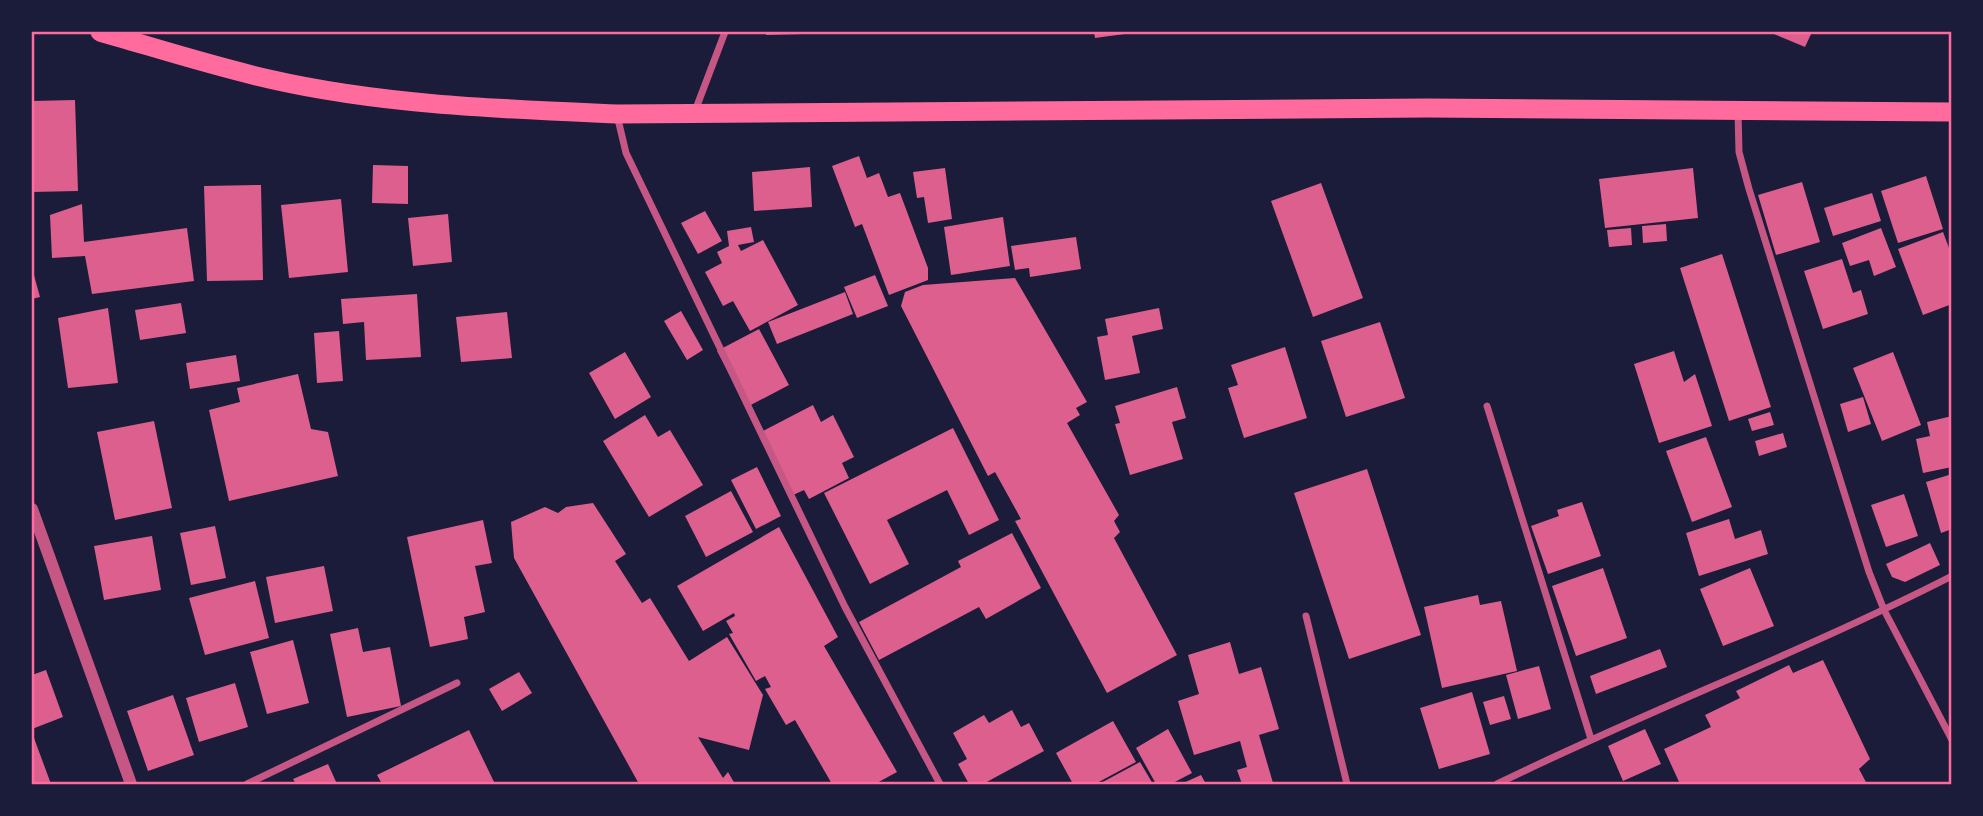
<svg xmlns="http://www.w3.org/2000/svg" width="1983" height="816" font-family="'Fira Sans Condensed',sans-serif">
	<style>
		.building { fill: #dd5f8e }
		.lines { fill: none; stroke-linecap: round; stroke-linejoin: round }
		.minor { stroke: #c65784; stroke-width: 7 }
		.tertiary { stroke: #c65784; stroke-width: 12 }
		.trunk { stroke: #ff6b9d; stroke-width: 19 }
		.neatline { fill: none; stroke: #ff6b9d; stroke-width: 2.5 }
	</style>
	<rect width="100%" height="100%" fill="#1b1b3a"/>
	<path class="building" d="M766,32h37v2l-37,1z
		M1094,32h38v1l-37,5z
		M1769,32h43l-7,15z
		M75,100l3,91 -46,1v-91z
		M859,156l8,22 12,-5 9,24 12,-4 28,75v12l-39,15 -27,-71 -7,3 -23,-61z
		M373,165l35,1v38l-36,-1z
		M810,167l2,40 -58,4 -2,-39z
		M945,168l7,51 -24,4 -4,-26 -7,1 -4,-26z
		M1693,168l5,50 -93,10 -6,-49z
		M1926,176l17,53 -45,14 -17,-52z
		M1802,182l18,60 -44,13 -18,-60z
		M1321,183l42,115 -50,19 -42,-116z
		M261,185l2,95 -56,1 -3,-95z
		M1872,193l9,28 -48,15 -9,-28z
		M341,199l7,73 -59,6 -8,-73z
		M82,204l2,38 103,-14 7,53 -102,13 -7,-38 -33,2 -2,-43z
		M705,211l17,30 -24,13 -17,-31z
		M448,214l4,48 -39,4 -5,-48z
		M1003,217l7,49 -59,9 -7,-48z
		M1666,224l1,17 -24,2 -1,-17z
		M751,227l3,15 -16,3 3,6 22,-11 35,65 -48,26 -17,-30 -10,5 -18,-34 17,-9 -5,-11 12,-6 -2,-15z
		M1631,228l1,17 -23,2 -2,-17z
		M1881,228l15,39 -22,9 -5,-16 -19,6 -8,-23z
		M1943,232l9,24v48l-29,11 -25,-66z
		M1076,237l5,32 -51,8 -1,-9 -14,2 -4,-24z
		M1722,254l49,153 -42,14 -49,-153z
		M1842,259l11,34 8,-3 7,24 -45,15 -19,-58z
		M32,268l8,29 -8,2z
		M875,275l13,31 -31,12 -13,-31z
		M1015,278l72,124 -11,6 4,7 -13,8 52,92 -5,6 6,11 -6,6 63,117 -70,38 -92,-172 6,-2 -26,-47 -7,4 -87,-170 4,-14 18,-7z
		M845,292l8,22 -76,30 -9,-22z
		M417,294l4,63 -55,3 -2,-38 -21,2 -2,-25z
		M181,303l5,30 -46,7 -5,-30z
		M108,308l10,75 -50,5 -10,-70z
		M1159,308l4,21 -31,7 8,37 -35,7 -8,-43 11,-2 -3,-16z
		M681,311l22,39 -16,10 -23,-39z
		M507,312l5,46 -51,4 -5,-45z
		M1380,322l25,76 -59,19 -25,-76z
		M759,329l30,56 -42,22 -30,-56z
		M339,331l4,50 -26,2 -3,-50z
		M1285,347l22,71 -63,20 -16,-50 10,-3 -7,-20z
		M1674,351l10,31 11,-8 17,52 -53,17 -25,-79z
		M625,352l26,45 -36,22 -26,-46z
		M1893,352l28,73 -39,16 -29,-73z
		M236,355l4,26 -50,8 -4,-26z
		M298,374l13,55 17,3 10,44 -109,25 -20,-91 31,-8 -3,-14z
		M1177,387l9,31 -14,4 11,37 -53,16 -15,-51 5,-1 -5,-17z
		M1863,397l8,27 -23,8 -8,-28z
		M813,405l8,17 12,-7 21,42 -12,6 7,15 -40,21 -5,-9 -11,5 -32,-63z
		M1770,412l4,13 -22,6 -4,-12z
		M645,415l13,22 12,-7 33,55 -54,32 -46,-76z
		M1952,416v51l-29,6 -7,-34 14,-3 -3,-14z
		M154,421l18,87 -57,12 -18,-88z
		M953,428l46,92 -30,15 -22,-45 -60,30 22,44 -39,20 -46,-91z
		M1783,433l4,14 -28,9 -4,-15z
		M1706,437l26,70 -40,15 -26,-71z
		M757,467l24,49 -25,13 -25,-49z
		M1367,469l54,166 -72,24 -55,-166z
		M1952,474v55l-11,4 -15,-51z
		M731,491l22,41 -47,25 -21,-41z
		M1904,494l14,42 -32,11 -15,-42z
		M1582,502l19,54 -53,18 -17,-48 28,-10 -2,-6z
		M593,503l33,51 -11,7 27,42 8,-5 39,63 38,-24 36,58 -14,55 -51,-13 25,41 5,-6 7,12h-96l-125,-226 -3,-36 34,-15 13,6 8,-6z
		M1729,519l6,20 26,-9 7,24 -69,22 -13,-43z
		M483,520l9,43 -17,3 10,46 -21,5 4,22 -38,8 -23,-110z
		M215,526l11,52 -35,7 -11,-52z
		M779,527l59,110 -14,9 73,126 -22,12h-43l-37,-64 -9,5 -21,-36 6,-2 -6,-11 -9,5 -27,-47 4,-1 -7,-12 9,-5 -1,-3 -31,18 -26,-45z
		M1012,533l29,55 -55,31 -7,-12 -100,53 -20,-38 102,-55 -3,-6z
		M152,536l9,54 -57,10 -10,-54z
		M1930,543l10,22 -35,17 -13,-5 -6,-13z
		M324,566l9,45 -58,12 -9,-46z
		M1603,568l24,70 -51,18 -24,-70z
		M1750,568l24,58 -51,20 -23,-57z
		M255,581l14,57 -64,17 -16,-57z
		M1478,595l2,10 21,-4 16,70 -75,17 -18,-81z
		M358,628l5,24 27,-5 11,59 -54,11 -17,-83z
		M293,640l16,63 -42,11 -17,-62z
		M1230,642l9,32 22,-7 18,62 -20,6 14,48 -6,1h-25l-5,-14 10,-3 -7,-26 -46,14 -16,-54 21,-7 -11,-39z
		M1660,649l7,18 -71,27 -6,-18z
		M1823,660l47,99 -11,10 8,15h-187l-16,-35 47,-22 -6,-12 35,-17 -4,-7 53,-26 4,8z
		M1539,666l12,43 -33,10 -12,-44z
		M46,670l17,47 -31,12v-54z
		M519,672l13,21 -30,18 -13,-22z
		M235,683l13,44 -49,15 -13,-44z
		M1472,692l18,62 -51,15 -19,-61z
		M173,695l21,60 -46,16 -21,-60z
		M1504,696l7,23 -21,6 -7,-23z
		M1012,710l9,17 8,-4 15,28 -61,33h-14l-11,-20 9,-5 -14,-26 31,-18 5,8z
		M1113,721l23,41 -41,22h-22l-17,-31z
		M1168,729l24,44 -21,11h-15l-20,-36z
		M1645,729l16,35 -38,17 -15,-35z
		M469,730l26,54h-113l-5,-9z
		M32,738h2l17,46h-19z
		M1140,762l13,22h-54l39,-21z
		M328,764l9,20h-41l-3,-5z
		M1201,775l5,9h-25z"/>
	<g class="lines">
		<path class="minor" d="M695,111l30,-79
			M1738,112l1,40 10,37 120,383 15,38 68,130
			M617,115l9,38 219,454 95,177
			M1487,406l104,333
			M1306,616l41,168
			M247,784l210,-101
			M1497,784c149,-73 306,-132 455,-208"/>
		<path class="tertiary" d="M32,509l99,275"/>
		<path class="trunk" d="M100,32c56,16 112,34 169,47 113,26 233,30 348,35l810,-6 525,4"/>
	</g>
	<rect width="1983" height="816" fill="none" stroke="#1b1b3a" stroke-width="66"/>
	<rect x="33" y="33" width="1917" height="750" class="neatline"/>
</svg>
